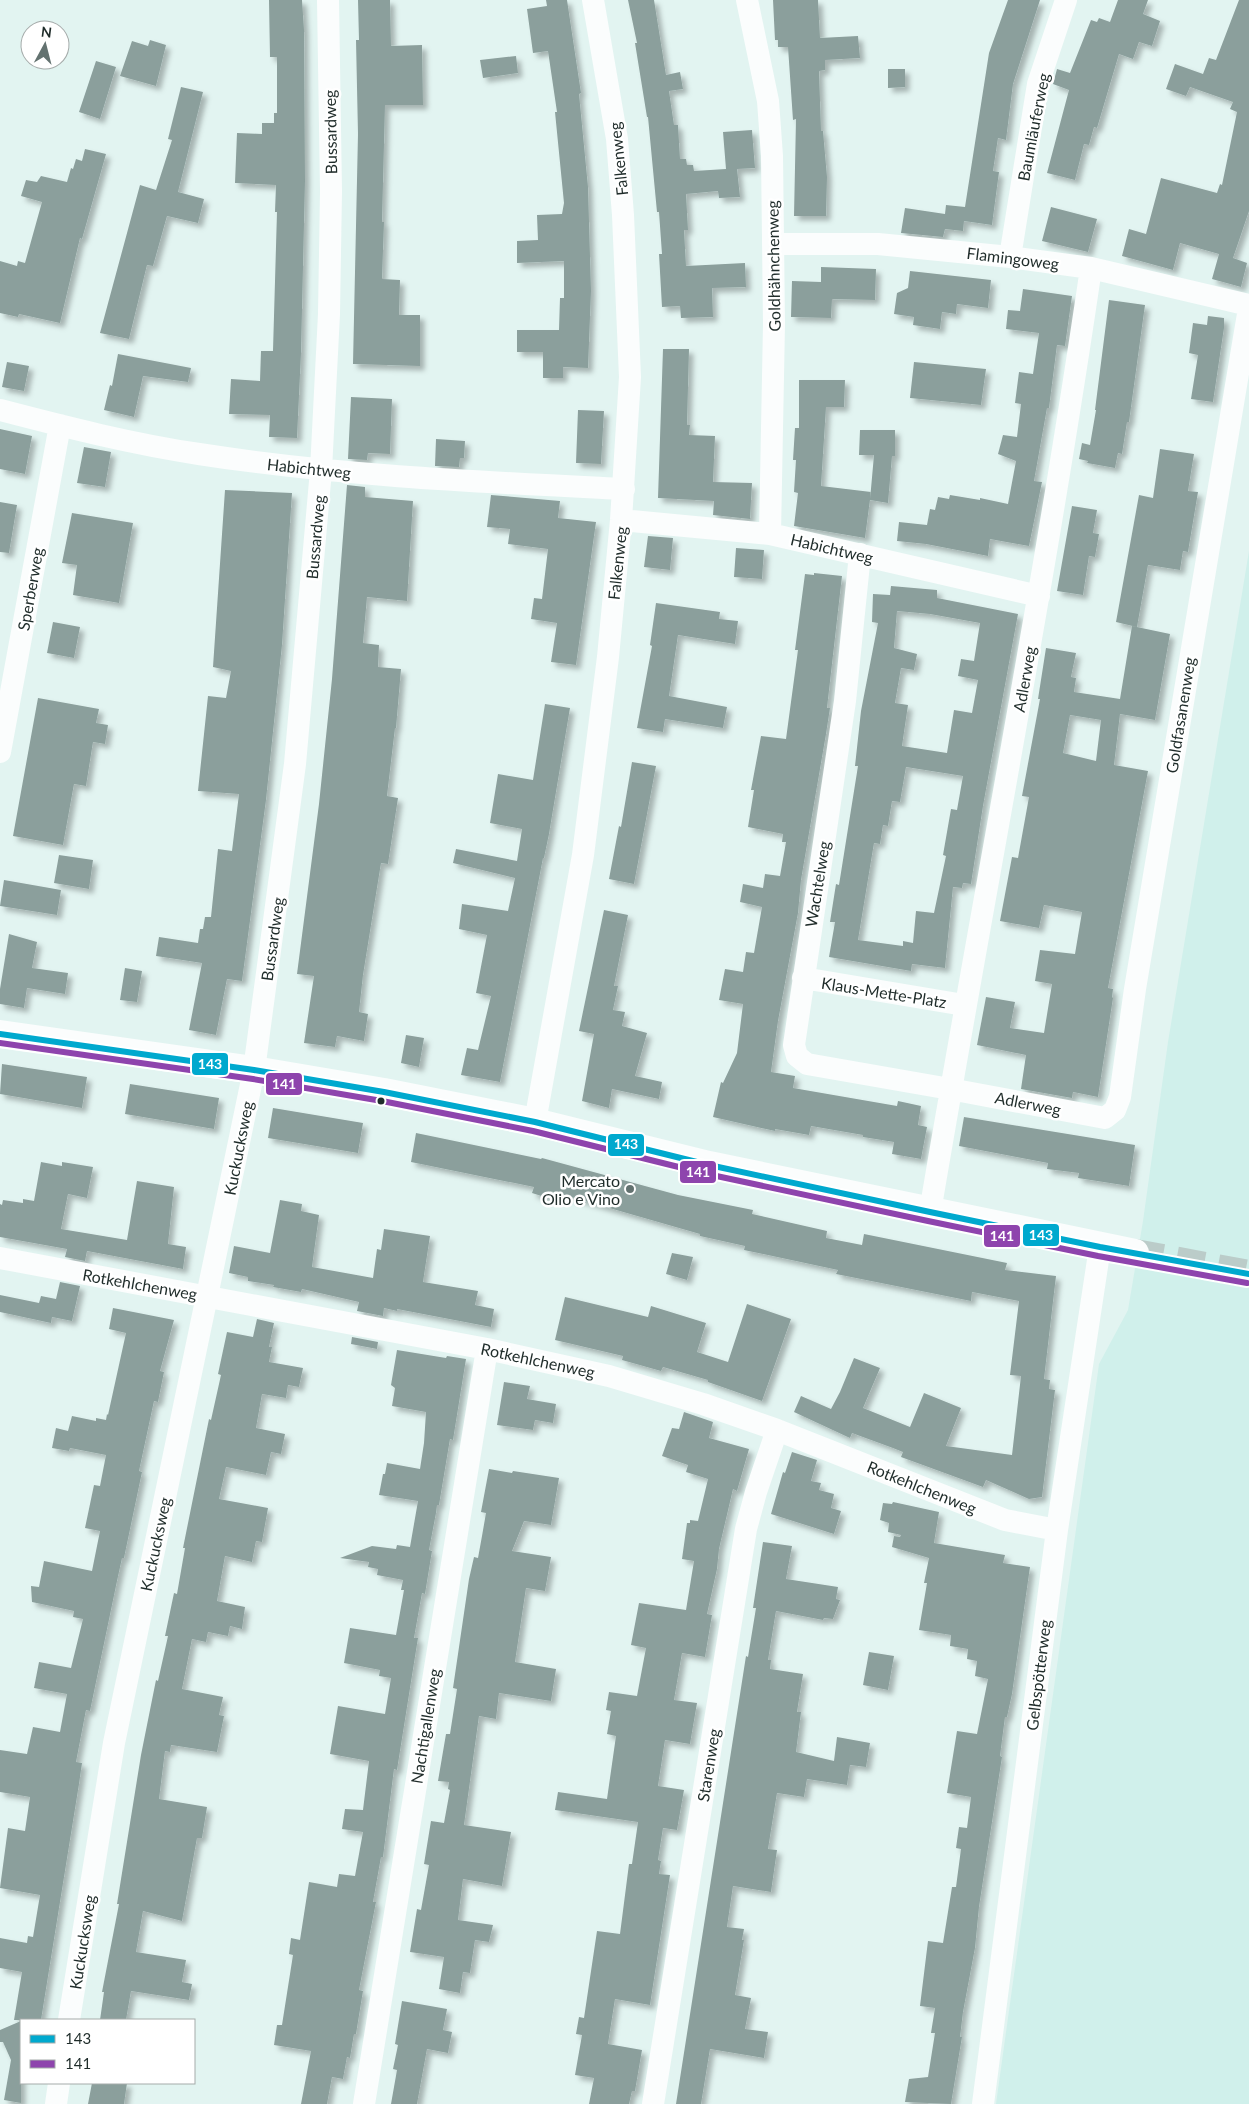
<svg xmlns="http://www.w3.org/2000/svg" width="1249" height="2104" font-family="Lato,sans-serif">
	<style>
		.built { fill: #d0f0eb }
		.building { fill: #8b9f9c; fill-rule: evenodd; filter: url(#shadow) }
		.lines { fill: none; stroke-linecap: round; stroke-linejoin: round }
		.secondary-tunnel { stroke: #bbccc9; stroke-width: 28; stroke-dasharray: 28 14; stroke-linecap: butt }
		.street { stroke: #fbfdfd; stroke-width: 22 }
		.secondary { stroke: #fbfdfd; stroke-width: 28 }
		.bus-1-casing { stroke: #fff; stroke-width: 10 }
		.bus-2-casing { stroke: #fff; stroke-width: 10 }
		.bus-1 { stroke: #00a9ce; stroke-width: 6 }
		.bus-2 { stroke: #8e44ad; stroke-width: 6 }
		.bus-dot { fill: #1f2c2a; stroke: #fff; stroke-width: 2 }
		.poi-dot { fill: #637270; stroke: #fff; stroke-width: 2 }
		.labels { text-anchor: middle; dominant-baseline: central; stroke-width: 5; stroke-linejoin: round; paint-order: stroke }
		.street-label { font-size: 16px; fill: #1f2c2a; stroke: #fff }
		.poi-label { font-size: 16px; fill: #1f2c2a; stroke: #fff; text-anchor: end }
		.line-badge { stroke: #fff; stroke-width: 2 }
		.badge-label { font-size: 14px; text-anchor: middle; font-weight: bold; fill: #fff }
	</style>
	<defs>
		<filter id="shadow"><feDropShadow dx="4.5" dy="4.5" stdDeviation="2.5" flood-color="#0004"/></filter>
	</defs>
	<rect width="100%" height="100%" fill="#e2f4f1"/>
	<path class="built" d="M1249,551v1553h-253l103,-740 29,-54 15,-89 25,-179z"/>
	<path class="building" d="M269,0h33l2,30 1,151 -4,172 -4,85 -28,-1 1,-22 -41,-1 2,-35 29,2 1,-30h12l4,-139h-2l1,-27 -41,-2 2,-50 25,1v-11h12v-10h3v-56h-7z
		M358,0h32l1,46 31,-1 1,60h-38l-3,117h2l-2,57 18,1 -1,35h21v51l-67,-2 5,-230 -2,-94h3z
		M546,0h21l14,93 -2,1 9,93 3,104 -3,77 -25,-1v11h-20v-26h-26v-22h42l1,-32h4v-37l-47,2v-22l21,-1 -1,-25 25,-1 2,-11 -9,-91h2l-9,-61 -15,2 -6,-44 20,-3z
		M628,0h26l12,75 14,-3 3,17 -14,2 5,34h4l2,34h6l1,6h6l1,6 32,-2 -3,-37 29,-2 3,38 -18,1 3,28 -21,1 -1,-7 -32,3 2,36h-4l2,36 59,-3 1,24 -34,1 1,29 -32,1 -1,-12 -18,1 -3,-53h3l-3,-42h-2l-9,-95h-1l-12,-74h2z
		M773,0h45l2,38 38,-2 2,22 -35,2v10l-6,1 2,60h2l4,46 -1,39h-32l2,-97 -3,1 -5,-73h-10v-7h-3z
		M1008,0h32l-27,84 -7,56 -8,-2 -5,33 6,1 -7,53 -28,-4 -1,10 -18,-2 -2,8 -42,-4 4,-25 40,6 1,-9 19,2 24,-154z
		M1118,0h30l-5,14 17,7 -8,25 -13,-4 -6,17 -14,-5 -22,74 -3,-1 -5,18 -5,-1 -9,36 -28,-7 22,-83 -16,-6 4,-15 13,4 21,-53 6,2 2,-4 11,4z
		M1239,0h10v211l-16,47 14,5 -6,24 -29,-8 7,-25 -39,-11 -7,27 -51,-14 7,-27 17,5 15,-56 56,15 3,-9 2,1 15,-73 -7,-3 3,-7 -43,-15 -4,9 -20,-7 9,-25 28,10 6,-16 7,2z
		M150,40l16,5 -10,41 -36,-10 12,-35 16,5z
		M516,56l2,17 -35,5 -3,-18z
		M96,61l20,6 -16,52 -21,-7z
		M888,69h17v18l-17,1z
		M181,87l22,5 -25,100 26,7 -6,24 -31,-7 -14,50 -6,-1 -18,74 -29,-6 40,-148 16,5 16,-50 -4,-1z
		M85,149l21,5 -24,85 -2,-1 -20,85 -41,-9 -1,3 -18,-4v-52l17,5 1,-5 7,2 17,-61 -21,-6 5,-16 11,2 4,-6 26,6 4,-14 2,1 3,-10 6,2z
		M1051,207l46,12 -9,33 -46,-11z
		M821,267l55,2 -1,31 -43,-1 -1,19 -40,-1 1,-36 29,1z
		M910,271l81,9 -3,28 -31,-4 -1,10 -14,-2 -2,17 -27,-4 1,-8 -20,-3 3,-21 11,-5z
		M1023,289l49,7 -7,50 -8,-1 -8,63h-2l-13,73 8,1 -13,64 -39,-7 -2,17 -62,-12 -29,-3 2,-19 28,3 3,-16 5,1 3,-13 11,2 1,-4 30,5v-2l28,6 8,-43 -18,-7 5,-19 14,2 4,-33 -6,-1 4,-31 14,2 6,-41 -33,-4 2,-19 12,1z
		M1109,300l36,5 -16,117h-2l-5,32 -4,-1 -3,15 -28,-5 1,-2 -9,-2 3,-16 8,2 6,-35h-1z
		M1208,316l16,2v10l-11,74 -22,-3 7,-44 -9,-2 4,-30 14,2z
		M663,349h26l-2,76h3l-1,10 26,1 -2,46 39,1 -2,36 -37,-4 1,-14 -56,-3z
		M118,354l73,14 -3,14 -45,-6 -9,41 -30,-7 6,-25 2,1z
		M7,362l22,4 -5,25 -22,-4z
		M914,362l72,7 -5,36 -71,-7z
		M799,380h46l-1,27h-18l-5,79 50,6 -6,46 -71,-12 4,-33 -4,-1 2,-32h-3l2,-32h4z
		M351,397l41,2 -2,55 -22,-1 -1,7 -19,-1z
		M578,410l26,1 -3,53 -25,-1z
		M0,429l32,7 -7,38 -25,-5z
		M860,430h35v26h-3l-4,47 -18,-3 4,-45h-15z
		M436,439l29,2 -1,17h-4l-1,9 -24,-1z
		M84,447l27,5 -6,35 -28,-4z
		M1160,449l34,5 -6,37 10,1 -10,60 -5,-1 -3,19 -32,-5 -11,62 -21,-5 23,-127 14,3z
		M347,485l18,2v10l48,4 -6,100 -40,-4 -4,46 16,2 -1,22 23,2 -5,59h-1l-8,68 11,2 -10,66 -7,-1 -18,112 -4,37 9,2 -4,27 -27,-5 -2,11 -31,-4 10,-67 -17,-2 22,-170 13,-125z
		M225,490l67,3 -10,152 -16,155 -22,166 -2,15 -15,-2 -11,56 -27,-5 13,-67 -46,-7 3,-19 39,6 2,-14h3l2,-12h6l7,-68 14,2 7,-57 -41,-3 10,-95 18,2 5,-27 -18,-4z
		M491,495l69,6 -2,17 38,4 -20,143 -25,-3 6,-39 -26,-4 3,-21 8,1 6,-50 -40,-5 2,-15 -23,-2z
		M0,502l17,3 -8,48 -9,-1z
		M1072,506l25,4 -4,23 6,1 -4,23 -6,-1 -6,39 -26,-4z
		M72,513l61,10 -14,80 -46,-8 4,-30 -15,-2z
		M648,536l25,2 -3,32 -26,-3z
		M736,548l28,2 -2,29 -28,-2z
		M814,573l28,3 -15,132h3l-4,26 -25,146 -3,33 -20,108 -7,51 24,4 -2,12 104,18 1,-5 23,5 -3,19 9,2 -6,32 -29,-5 2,-12 -31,-5v-2l-52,-9 -2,9 -34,-6v2l-62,-14 8,-35 2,1 14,-30 6,-49 -24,-4 6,-31 18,3 3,-20 8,1 8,-46 -22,-5 3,-18 20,4 2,-14 15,2 6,-34h-4l1,-8 -35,-7 6,-37h-3l10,-54 25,3 12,-89h-3l10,-76 9,1z
		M891,586l46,4v8l81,16 -35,192 -12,78 -8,-1 -1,5 -9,-1 -8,81 -33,-4 -1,7 -82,-14 6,-35h-5l6,-38 3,1 19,-119h-3l6,-55 17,-88 -6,-1 1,-28 17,1zM897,611l33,3 50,9 -6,38 -13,-2 -3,17 20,4 -6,33 -18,-3 -7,43 -45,-7 6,-41 -13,-2 6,-35 13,2 3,-16 -23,-6zM906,767l57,9 -6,34 -6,-1 -8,46 3,1 -12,57 -18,-2 -3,32 -10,-2v5l-45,-6 16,-97 6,1 3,-19 5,1 4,-25 8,1z
		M656,603l64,9 -1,7 19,2 -3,23 -57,-9 -7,48 -2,13 58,11 -4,21 -58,-9 -2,13 -26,-4 15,-82 -2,-1z
		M53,622l27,5 -6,31 -27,-5z
		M1132,626l38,8 -15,86 -35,-6 -6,51 34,6 -40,217 5,1 -1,8 1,1 -15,99 -25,-5 -1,6 -51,-9 5,-34 -49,-10 9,-48 29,5 -5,26 34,5 8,-49 -17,-3 5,-31 35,4 7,-42 -38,-7 -5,23 -39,-7 12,-64 6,1 11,-61 -7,-1 18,-97h-2l8,-51 30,5 -5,24 5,1 -2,14 46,7zM1070,715l31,5 -5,41 -33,-8z
		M38,698l61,11 -3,14 12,2 -3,19 -12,-2 -7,44 -12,-2 -11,61 -50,-9z
		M545,704l25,4 -21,126 -5,24h-1l-43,224 -39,-7 6,-27 11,2 13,-54 -15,-3 11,-58 -28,-6 3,-25 46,7 7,-33 -62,-15 3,-14 61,12 5,-32 -32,-6 8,-49 35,6z
		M632,762l24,4 -22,118 -25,-5 10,-53 2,1z
		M59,855l34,5 -4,29 -35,-6z
		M4,880l57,10 -4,25 -57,-9z
		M604,910l24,5 -14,71h4l-5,24 12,2 -3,14 25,7 -12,43 27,6 -3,17 -47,-10 -3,19 -27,-7 12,-67 -15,-3z
		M9,934l28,8 -5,26 36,5 -3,21 -38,-6 -3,20 -24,-4v-15z
		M125,968l17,3 -5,31 -17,-2z
		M406,1035l18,3 -5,29 -18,-4z
		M2,1064l85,13 -5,31 -82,-14z
		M130,1084l89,14 -5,31 -89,-15z
		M273,1108l90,15 -5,30 -90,-15z
		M964,1117l171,28 -6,41 -51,-8 1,-5 -32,-4 1,-6 -89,-17z
		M416,1133l125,26 1,-1 136,37 75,15 -1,4 75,17 -1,7 36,7 2,-11 143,29 -2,7 51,6 -12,103 6,1 -1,9 6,1 -13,107 -13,2 -43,-19 -3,7 -82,-30 2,-5 -10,-4 -41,-15 -2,5 -56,-26 7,-16 30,13 9,-17 14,-34 26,10 -17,40 47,19 14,-34 37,15 -15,38 66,9 9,-79 -11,-1 9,-74 -47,-9 -1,9 -135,-27 2,-4 -94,-20 1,-4 -45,-10v-2l-108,-31 -42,-12 -2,7 -16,-5 2,-6 -123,-25z
		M41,1162l21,4v-4l31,5 -6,31 -19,-4 -7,35 66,11 10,-59 37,6 -6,57 18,3 -3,22 -96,-18 -2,10 -20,-4 2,-8 -67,-12v-33l2,1 1,-5 20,3v-4l11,2z
		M280,1200l22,4 -1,7 18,4 -7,52 61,11 4,-29 4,1 3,-21 46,7 -7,46 55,9 -3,14 19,4 -3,18 -94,-18v2l-13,-3 -1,8 -26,-5 2,-9 -57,-13 -1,3 -28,-5 1,-2 -26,-4v-4l-19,-4 5,-27 36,7z
		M672,1253l21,4 -6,23 -21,-6z
		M60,1282l20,4 -8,35 -20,-4 -1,6 -51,-11v-17l39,8 2,-7 15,3z
		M565,1297l83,20 3,-11 55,17 -9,29 31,10 19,-58 44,15 -29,82 -54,-19v-2l-45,-13 -2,4 -39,-11 1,-4 -68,-16z
		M113,1308l61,12 -14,51 4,1 -6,30 -4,-1 -15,70 3,1 -18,86h-2l-5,23 -27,130 -4,-1 -10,52 6,1 -3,21 -38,236h-27l8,-48 -22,-4v-30l27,5 1,-7 5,1 7,-42 -40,-7 8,-60 17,3 5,-34 -30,-5v-42l27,4 6,-27 27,5 7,-38 -33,-6 5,-26 32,6 12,-49 -10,-2 1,-6 -42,-9 -1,-16 8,1 5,-26 48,10 8,-40 -15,-3 9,-43 6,1 6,-31 -36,-7 -1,3 -17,-3 4,-20 12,3 4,-15 24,5v-3l10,2 1,-6 1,1 18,-82 -17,-4z
		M257,1319l17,4 -5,24h3l-3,15 34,6 -4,19 -11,-2 -2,13 -24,-4 -6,34 29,6 -4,20 -10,-2 -5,23 -40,-8 -7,32 49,9 -6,34 -6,-1 -4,21 -27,-6 -8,45 28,6 -3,22 -12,-3 -2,10 -20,-4 -2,10 -14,-3 -10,50 41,8 -4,18 5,1 -7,36 -46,-7 -1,7 -5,-1 -6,48 48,8 -5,31h-5l-15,83 -39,-10 -7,41 50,8 -4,22 10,2 -3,16 -58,-9 -5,29h-26l4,-28h-2l17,-88h-2l24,-149 15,-75 2,1 10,-45h-3l9,-43 3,1 8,-46h-2l26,-129 2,1 10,-45 -3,-1 9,-42 26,5z
		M352,1337l26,5 -1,7 -26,-5z
		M397,1350l49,8 1,-2 19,3 -13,81 -3,-1 -11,66h-2l-1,8 -7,37 3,1 -7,43 -3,-1 -8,45h4l-21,132 -3,-1 -11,88h-2l-8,45h3l-17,88 4,1 -7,43h-2l-4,24 -3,-1 -4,22 -11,-2 -5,27h-26l10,-53 -37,-6 3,-20h5l11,-70 -4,-1 2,-16 9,2 9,-58 28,5 2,-13 16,2 8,-44 -21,-3 3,-20 18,1 6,-49 -39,-7 8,-48 47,8 6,-36 -12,-2 1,-6 -36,-7 6,-35 46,7 8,-45h-3l2,-10 -26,-5 1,-6 -10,-2 1,-5 -29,-4 32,-12 24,3 1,-4 13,2 8,-46 -39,-6 4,-21h2l2,-11 33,6 4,-26 2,-31 -34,-6 3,-18 -4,-3z
		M504,1382l26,4 -3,13 29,5 -3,19 -18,-3 -2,10 -36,-5z
		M684,1412l29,10 -4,16 40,11 -12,42 -4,-2 -14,60 -2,20 -10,45 5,1 -7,42 -23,-4 -8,47 23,3 -7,41 -25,-4 -7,46 26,4 -7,40 -14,-2 -5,32 3,1 -2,13 11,1 -20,130 -35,-6 -7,45 34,6 -7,41h-3l-3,13h-40l5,-26 -19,-3 7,-40 -6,-1 3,-17 5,1 13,-87 23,3 9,-70h3l6,-42 -83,-12 3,-18 49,7 9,-63 -9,-2 4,-23 -5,-1 3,-18 28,4 9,-48 -15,-3 8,-42 47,7 8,-49 -12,-2 5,-36h3v-3l8,1 10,-42 -22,-7 2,-7 -26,-9 10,-28 7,1z
		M792,1452l25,8 -6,21 10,2 -2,7 15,4 -3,14 10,3 -7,23 -63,-20 12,-42 2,1z
		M489,1469l23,4 1,-2 46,7 -8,47 -27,-4 -12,30 39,6 -6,34 -19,-3 -11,74 41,7 -5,32 -52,-8 -3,26 -17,-3 -15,109 47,7 -9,54 -39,-7 -5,41 35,5 -4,17 -14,-2 -5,33 -7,-1 -3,21 -21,-4 5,-32 -34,-5 7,-43 4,1 8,-45 -5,-1 7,-43 13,2 6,-33 -2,-1 1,-7 -11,-1 8,-47h4l7,-45 -4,-1 16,-109 5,-22 4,1 4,-22 4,-23 -5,-1z
		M893,1502l46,10 -5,31 71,12 -2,8 27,4 -18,127 -5,23h-2l-5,39 2,1 -23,150 -4,41 -12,64 -3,25h2l-11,67 -46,-2 4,-23 19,-2 7,-44h-4l4,-25 -15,-2 8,-65 15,2 9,-56h4l5,-38 -5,-1 3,-21 8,1 4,-31 -24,-4 10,-62 20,3 11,-55 -13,-3 2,-15 -10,-2 1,-10 -18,-3 1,-11 -32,-5 8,-47h-3l5,-25 -37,-11 2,-11 6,1 1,-2 -13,-3 1,-9 -9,-3 3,-17 9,1z
		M763,1542l29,4 -6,33 52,8 -2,12 4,1 -7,19 -9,-1 -1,2 -47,-9 -8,49h3l-1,9 33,5 -6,38h4l-5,40 38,9 3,-24 33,6 -4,24 -16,-2 -3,20 -40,-6 -3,18 -27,-4 -9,56 9,1 -6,42 -38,-6 -6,41 17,2 -2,11h2l-9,55 16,3 -6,31 23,3 -4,26 -54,-9 -9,55h-25l70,-448 2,1 8,-49h-3z
		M869,1652l25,4 -6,34 -25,-5z
		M402,2001l45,8 -4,21 9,2 -4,21 -21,-4 -10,55h-26l6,-34 -4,-1 5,-24 -3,-1z
		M21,2021v82l-17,-3 7,-40 -8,-18h-3v-12z
		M92,2083h35l-3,21h-36z"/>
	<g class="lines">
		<path class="secondary-tunnel" d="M1135,1253l114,21"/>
		<path class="street" d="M747,0l21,101 4,55 2,168 -4,210
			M773,244h105l132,13 81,11 158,37
			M1010,257l28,-173 28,-84
			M0,410c65,17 132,34 199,44 141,22 283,28 425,35
			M621,520l149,14 269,62
			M860,554l-15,147 -51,344 3,11 10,8 143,25 155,29 10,-8 5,-13 15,-108 114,-681
			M0,752l60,-327
			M803,978l161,27
			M535,1122l48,-267 25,-198 13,-137 9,-143 -7,-162 -6,-76 -24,-139
			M930,1212c53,-315 115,-628 161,-944
			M0,1258l487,91 122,27 94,28 74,26 228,90 52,10
			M69,2020l45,-277 140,-673 41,-306 26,-294 8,-156 2,-123 -3,-191
			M56,2104l3,-21
			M364,2104l123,-755
			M653,2104l93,-575 10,-37 21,-62
			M983,2104l74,-574 43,-283"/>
		<path class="secondary" d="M0,1034l254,36 130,22 151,30 174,43 426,88"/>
		<defs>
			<path id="bus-1" d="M0,1034l254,36 130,22 151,30 174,43 221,47 170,35 149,27"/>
			<path id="bus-2" d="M0,1043l253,36 129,22 151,30 174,43 221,47 170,35 149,27"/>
		</defs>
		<use href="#bus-1" class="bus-1-casing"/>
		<use href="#bus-2" class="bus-2-casing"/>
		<use href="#bus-1" class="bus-1"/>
		<use href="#bus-2" class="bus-2"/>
	</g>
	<circle class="bus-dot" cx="381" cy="1101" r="4.5"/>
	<circle class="poi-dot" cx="630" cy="1189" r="5"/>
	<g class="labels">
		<g class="street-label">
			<text transform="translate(1033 127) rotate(-79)">Baumläuferweg</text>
			<text transform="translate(330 132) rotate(-91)">Bussardweg</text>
			<text transform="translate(618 159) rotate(-96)">Falkenweg</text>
			<text transform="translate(1013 258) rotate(7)">Flamingoweg</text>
			<text transform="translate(773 266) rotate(-91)">Goldhähnchenweg</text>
			<text transform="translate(309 468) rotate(6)">Habichtweg</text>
			<text transform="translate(315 537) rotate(-85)">Bussardweg</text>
			<text transform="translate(832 548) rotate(13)">Habichtweg</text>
			<text transform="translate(617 563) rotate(-84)">Falkenweg</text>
			<text transform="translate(30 589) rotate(-80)">Sperberweg</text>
			<text transform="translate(1024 679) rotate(-80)">Adlerweg</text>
			<text transform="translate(1180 715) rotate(-81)">Goldfasanenweg</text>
			<text transform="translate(817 884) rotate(-81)">Wachtelweg</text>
			<text transform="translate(272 939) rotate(-82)">Bussardweg</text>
			<text transform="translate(884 992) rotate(9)">Klaus-Mette-Platz</text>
			<text transform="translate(1028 1103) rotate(11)">Adlerweg</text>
			<text transform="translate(238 1148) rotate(-79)">Kuckucksweg</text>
			<text transform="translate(140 1284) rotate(10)">Rotkehlchenweg</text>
			<text transform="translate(538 1360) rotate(12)">Rotkehlchenweg</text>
			<text transform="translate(922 1487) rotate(22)">Rotkehlchenweg</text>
			<text transform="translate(155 1544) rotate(-78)">Kuckucksweg</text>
			<text transform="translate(1038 1675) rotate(-83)">Gelbspötterweg</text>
			<text transform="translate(425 1726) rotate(-81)">Nachtigallenweg</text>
			<text transform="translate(708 1765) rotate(-81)">Starenweg</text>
			<text transform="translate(82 1942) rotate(-81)">Kuckucksweg</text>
		</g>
		<g class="poi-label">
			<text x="620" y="1180">Mercato<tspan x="620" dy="18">Olio e Vino</tspan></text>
		</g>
	</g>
	<g class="line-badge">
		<rect x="191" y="1052" width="38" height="24" rx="5" fill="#00a9ce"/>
		<rect x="265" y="1072" width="38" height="24" rx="5" fill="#8e44ad"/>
		<rect x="607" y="1133" width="38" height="24" rx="5" fill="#00a9ce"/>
		<rect x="679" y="1160" width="38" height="24" rx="5" fill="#8e44ad"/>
		<rect x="1022" y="1223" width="38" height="24" rx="5" fill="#00a9ce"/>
		<rect x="983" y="1224" width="38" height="24" rx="5" fill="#8e44ad"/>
	</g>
	<g class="badge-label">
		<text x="210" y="1069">143</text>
		<text x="284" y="1089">141</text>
		<text x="626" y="1149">143</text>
		<text x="698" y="1177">141</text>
		<text x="1041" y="1240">143</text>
		<text x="1002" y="1241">141</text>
	</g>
	<rect x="20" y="2019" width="175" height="65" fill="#ffffff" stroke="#a5abaa"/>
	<rect x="30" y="2035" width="25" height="8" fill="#00a9ce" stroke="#a5abaa"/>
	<text x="65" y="2044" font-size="15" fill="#1f2c2a">143</text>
	<rect x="30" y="2060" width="25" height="8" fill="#8e44ad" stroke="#a5abaa"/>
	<text x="65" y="2069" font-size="15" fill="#1f2c2a">141</text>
	<g transform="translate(45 45) rotate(7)"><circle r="24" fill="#ffffff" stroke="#a5abaa"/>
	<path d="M0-4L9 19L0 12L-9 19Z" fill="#637270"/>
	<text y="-8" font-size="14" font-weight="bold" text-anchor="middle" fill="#1f2c2a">N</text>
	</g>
</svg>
